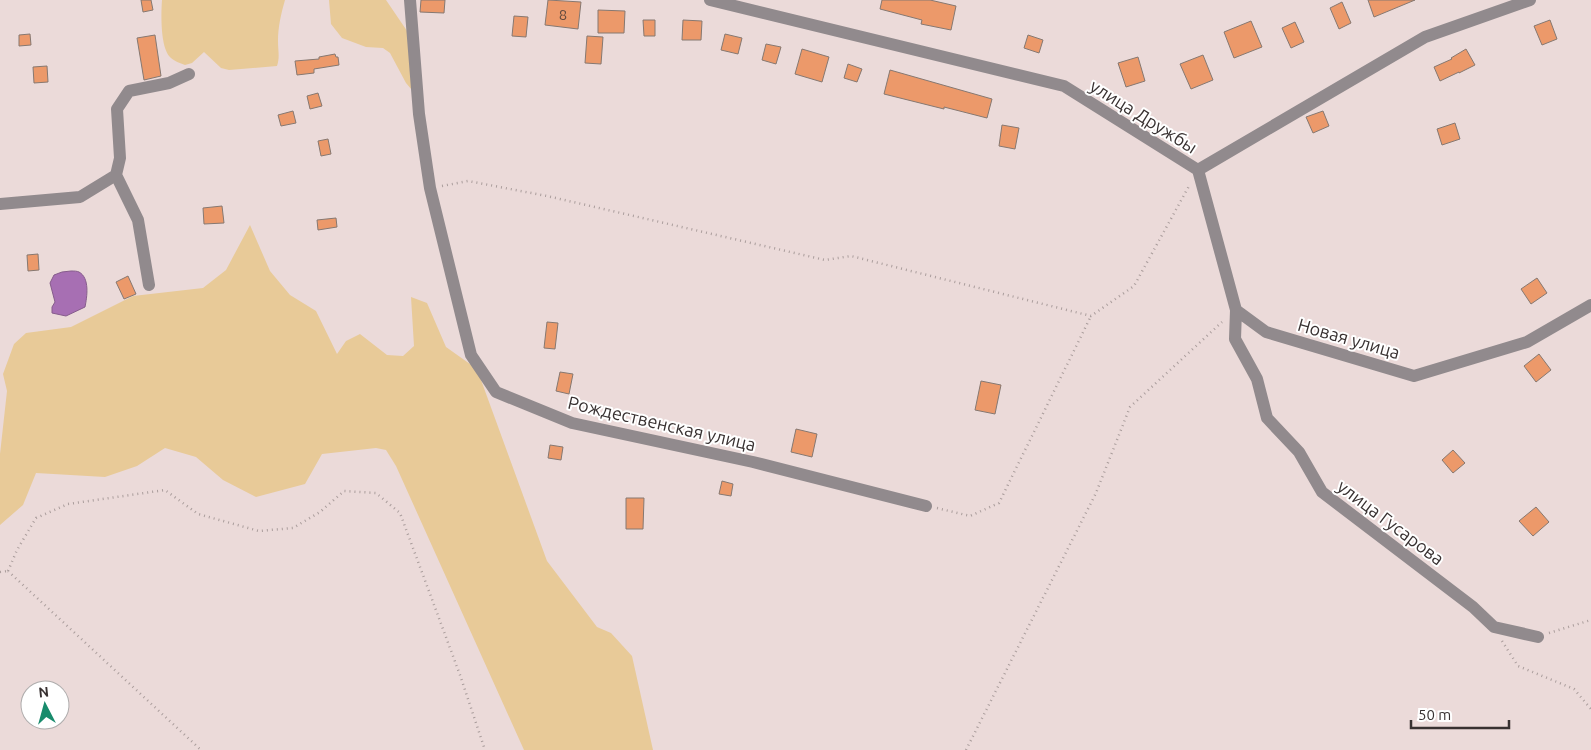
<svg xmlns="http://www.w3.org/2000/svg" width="1591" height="750" font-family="Ubuntu,sans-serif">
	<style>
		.green { fill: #e8ca98 }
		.water { fill: #a76fb3; stroke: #865c8c }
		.building { fill: #ec996a; stroke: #867871 }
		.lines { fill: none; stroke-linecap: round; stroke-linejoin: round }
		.path { stroke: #aa9d9c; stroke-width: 2.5; stroke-dasharray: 1 4; stroke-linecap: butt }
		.minor { stroke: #918a8d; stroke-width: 12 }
		.labels { text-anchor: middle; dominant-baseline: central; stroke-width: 4; stroke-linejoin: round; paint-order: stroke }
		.number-label { font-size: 15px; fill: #654b3f }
		.street-label { font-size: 18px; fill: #383131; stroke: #fff }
	</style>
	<rect width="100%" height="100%" fill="#ebdad9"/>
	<path class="green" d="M162,0h123c-4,14 -7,27 -7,41 0,10 2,16 -1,25l-48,4 -8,-2 -17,-16 -12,11 -7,2c-5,-2 -11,-4 -14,-7 -11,-9 -10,-45 -9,-58z
		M329,0h57l34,50 -3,46 -11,-13 -16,-30 -7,-5 -17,-1 -24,-9 -11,-14z
		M250,225l20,46 20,24 26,16 21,43 9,-13 14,-7 27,21 16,1 11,-10 -3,-49 16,6 19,44 31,22 70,192 50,66 14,6 21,23 21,94h-129l-128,-284 -10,-16 -10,-2 -54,6 -17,30 -49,13 -33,-17 -27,-23 -31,-9 -28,18 -32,11 -69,-4 -13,32 -23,20v-71l7,-63 -4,-17 11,-30 12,-11 45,-6 62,-31 70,-8 23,-18z"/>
	<path class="water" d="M71,271c3,0 6,0 8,1 11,6 8,25 6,35l-19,9 -14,-3v-6l3,-5 -5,-19 4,-8 8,-3z"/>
	<path class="building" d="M141,0h10l2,10 -10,2z
		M421,0h24l-1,13 -24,-1z
		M548,0l33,2 -3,27 -33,-4z
		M882,0h48l26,6 -5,24 -30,-6 1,-4 -42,-11z
		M1368,0h47l-41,17z
		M1342,2l9,21 -12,6 -9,-21z
		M598,10l27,1 -1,22h-26z
		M514,16l14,1 -2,20 -14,-1z
		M643,20h12v16h-11z
		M683,20l19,1 -1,19h-19z
		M1550,20l7,19 -15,6 -8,-19z
		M1251,21l11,26 -28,11 -10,-26z
		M1295,22l9,20 -13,6 -9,-20z
		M30,34l1,11 -12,1v-11z
		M725,34l17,4 -4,16 -17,-4z
		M155,35l6,41 -17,4 -7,-42z
		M1028,35l15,5 -4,13 -15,-5z
		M587,36l16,1 -2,27 -16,-1z
		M766,44l15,3 -5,17 -14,-4z
		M802,49l27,8 -7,25 -27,-8z
		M1466,49l9,16 -16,8v-1l-19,9 -6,-14 18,-8 -1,-1z
		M335,54l1,3h2l1,8 -25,4v4l-17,2 -2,-14 24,-2v-2z
		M1203,55l10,25 -22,9 -11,-25z
		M1138,57l7,24 -19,6 -8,-24z
		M848,64l14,5 -5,13 -13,-4z
		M47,66l1,16 -14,1 -1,-16z
		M890,70l102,29 -5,19 -43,-11v2l-60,-15z
		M318,93l4,13 -12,3 -3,-13z
		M293,111l3,12 -15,3 -3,-11z
		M1323,111l6,15 -16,7 -7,-16z
		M1455,123l5,16 -18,6 -5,-16z
		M1002,125l17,3 -4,21 -16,-3z
		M328,139l3,15 -10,2 -3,-15z
		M222,206l2,17 -20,1 -1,-16z
		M336,218l1,9 -19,3 -1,-10z
		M38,254l1,16 -11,1 -1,-16z
		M128,276l8,18 -12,5 -8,-17z
		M1537,278l10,15 -16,11 -10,-15z
		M547,322l11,1 -3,26 -11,-1z
		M1539,354l12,16 -15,12 -12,-16z
		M560,372l13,2 -4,20 -13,-3z
		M981,381l20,4 -6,29 -20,-4z
		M796,429l21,5 -5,23 -21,-5z
		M550,445l13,2 -2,13 -13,-2z
		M1453,450l12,13 -12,10 -11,-13z
		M722,481l11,3 -2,12 -12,-2z
		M626,498h18l-1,31h-17z
		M1536,507l13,15 -16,14 -14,-15z"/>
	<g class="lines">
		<path class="path" d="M442,186l26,-5 79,15 278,64 26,-4 240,60 43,-30 55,-100
			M937,508l33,8 29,-13 92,-187
			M8,571l9,-21 19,-32 32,-14 97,-14 33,24 61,17 34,-3 27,-16 24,-21 32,2 24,20 60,162 25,75
			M8,571l193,179
			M0,572l8,-1
			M1549,633l42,-13
			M1502,641l16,25 56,23 17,20
			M966,750l130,-257 34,-86 92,-85"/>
		<path class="minor" d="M410,0l9,114 11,74 41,167 25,37 76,31 181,39 173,44
			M710,0l354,86 134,84 227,-133 105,-37
			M1198,170l38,140 30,22 148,44 113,-34 64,-37
			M116,175l22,45 11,65
			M0,204l80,-7 36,-22 4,-17 -3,-49 12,-18 40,-8 20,-9
			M1236,310l-1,29 22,40 10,39 32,34 23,40 151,115 21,20 44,10"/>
	</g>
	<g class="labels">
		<g class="number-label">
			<text x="563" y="14">8</text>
		</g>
		<g class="street-label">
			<text transform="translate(1144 116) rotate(32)">улица Дружбы</text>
			<text transform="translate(1349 338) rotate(16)">Новая улица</text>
			<text transform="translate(662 423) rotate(13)">Рождественская улица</text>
			<text transform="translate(1391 522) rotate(37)">улица Гусарова</text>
		</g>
	</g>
	<g transform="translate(45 705) rotate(354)"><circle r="24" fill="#ffffff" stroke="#afadad"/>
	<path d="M0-4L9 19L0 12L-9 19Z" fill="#188b6c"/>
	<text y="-8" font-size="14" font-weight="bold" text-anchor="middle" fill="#383131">N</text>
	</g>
	<path d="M1411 720v8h98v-8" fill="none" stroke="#383131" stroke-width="2.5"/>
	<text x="1418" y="720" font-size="15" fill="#383131" stroke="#ffffff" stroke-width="4" paint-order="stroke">50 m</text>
</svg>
